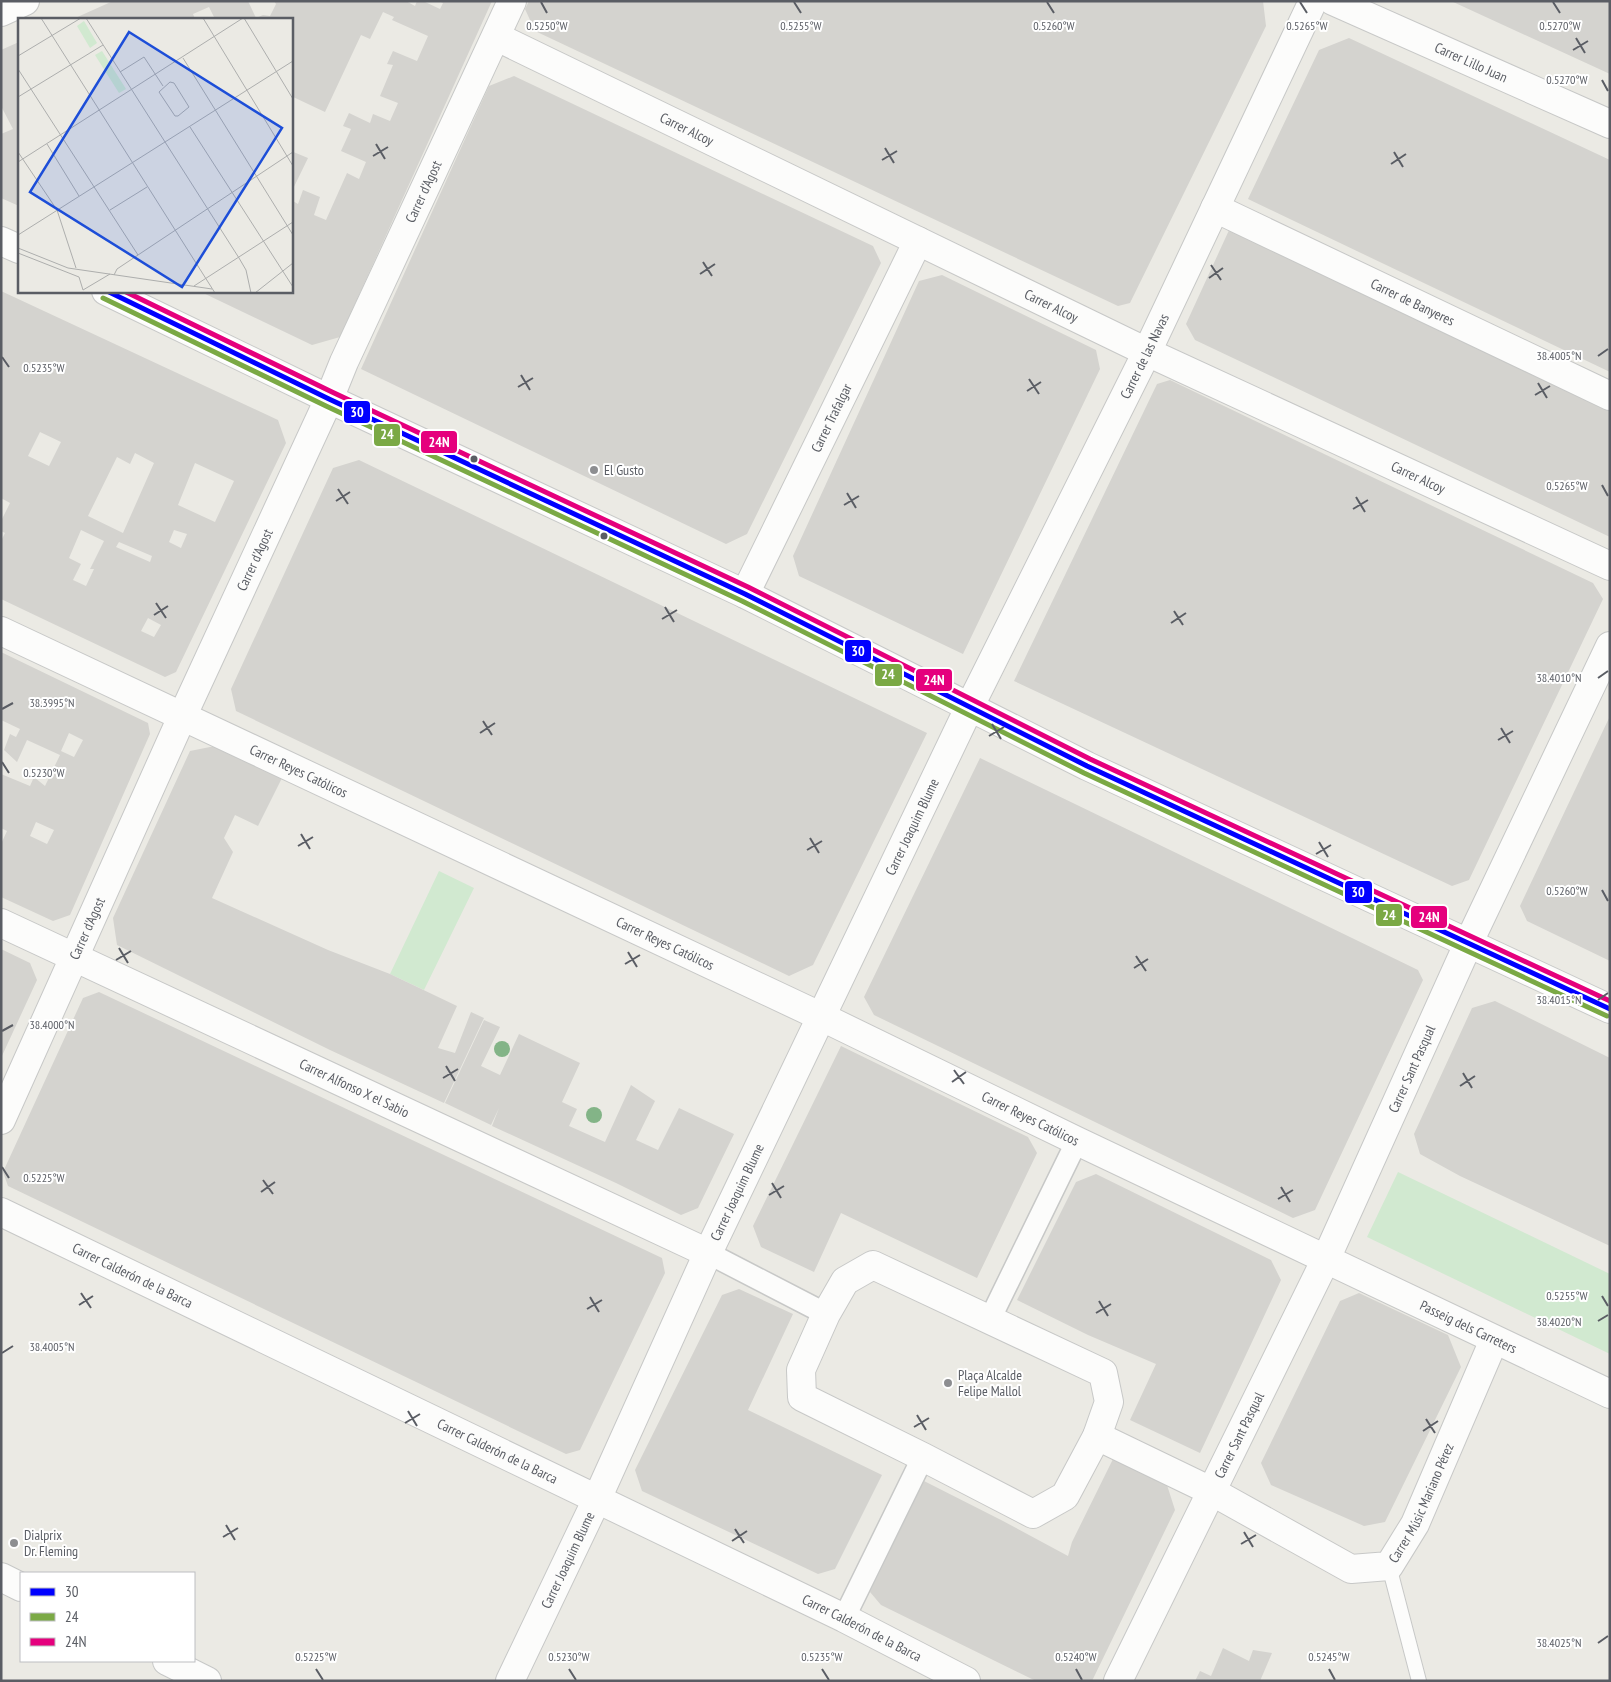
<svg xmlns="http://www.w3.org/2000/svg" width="1611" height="1682" font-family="'PT Sans Narrow',sans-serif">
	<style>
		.green { fill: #d1e9d0 }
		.building { fill: #d4d3cf; fill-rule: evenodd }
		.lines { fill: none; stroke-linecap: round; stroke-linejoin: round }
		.service-casing { stroke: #c7c8c7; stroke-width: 16 }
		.pedestrian-casing { stroke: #c7c8c7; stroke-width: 24 }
		.minor-casing { stroke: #c7c8c7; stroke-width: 30 }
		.secondary-casing { stroke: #c8c9c8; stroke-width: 30 }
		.service { stroke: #fcfcfb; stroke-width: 14 }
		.pedestrian { stroke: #fcfcfb; stroke-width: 21 }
		.minor { stroke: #fcfcfb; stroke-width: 28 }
		.secondary { stroke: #fcfcfb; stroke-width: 28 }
		.bus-1-casing { stroke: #fff; stroke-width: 9 }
		.bus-2-casing { stroke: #fff; stroke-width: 9 }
		.bus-3-casing { stroke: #fff; stroke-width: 9 }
		.bus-1 { stroke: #00f; stroke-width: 5 }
		.bus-2 { stroke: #7ba945; stroke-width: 5 }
		.bus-3 { stroke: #e5007d; stroke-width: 5 }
		.tree { fill: #83b487 }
		.ticks { fill: none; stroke: #5a5d64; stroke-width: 2 }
		.bus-dot { fill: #5a5d64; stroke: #fff; stroke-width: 2 }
		.poi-dot { fill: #8d8e91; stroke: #fff; stroke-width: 2 }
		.labels { text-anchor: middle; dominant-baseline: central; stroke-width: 4; stroke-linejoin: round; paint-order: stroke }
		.street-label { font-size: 14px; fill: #5a5d64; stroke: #fff }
		.poi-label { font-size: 14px; fill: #5a5d64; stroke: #fff; text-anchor: start }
		.inset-road { fill: none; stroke: #adaead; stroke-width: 1 }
		.view { fill: #1d4ed8; fill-opacity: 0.15; stroke: #1d4ed8; stroke-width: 2.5 }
		.inset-edge { fill: none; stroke: #5a5d64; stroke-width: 2.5 }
		.ticks-label { font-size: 12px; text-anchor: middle; fill: #5a5d64; stroke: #fff; stroke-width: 4; stroke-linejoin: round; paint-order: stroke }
		.line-badge { stroke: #fff; stroke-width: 2 }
		.badge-label { font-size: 14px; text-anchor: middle; font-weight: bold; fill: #fff }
	</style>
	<rect width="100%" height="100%" fill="#ebeae4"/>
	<path class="green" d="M439,871l35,17 -50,102 -34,-16z
		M1398,1172l212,102v80l-243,-117z"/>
	<path class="building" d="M113,1h135l8,17 7,-3 7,1 6,-12 -2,-3h132l9,5 2,-5h6l17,8 3,-6 -4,-2h53l-152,336 -28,8 -113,-54h92v-91l7,4 5,-14 17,7 -6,18 12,5 21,-47 12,6 7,-17 -25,-11 10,-22 -8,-3 6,-13 21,10 3,-9 17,7 8,-18 -18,-7 13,-31 -6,-1 6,-13 24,10 11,-25 -36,-16 2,-3 -11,-5 -13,27 -9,-4 -36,77 -34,-16v-77h-76l-6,-12 -16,7 2,5h-122z
		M529,1h734l3,25 -136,277 -12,3 -583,-275 -10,-22z
		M1451,1h159v73z
		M1349,38l261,122v212l-362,-173 71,-149z
		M19,42v164l-18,-8v-64l12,-5 -12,-23v-56z
		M514,76l359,170 8,17 -134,271 -21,10 -365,-175 128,-283z
		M291,151l17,7 -17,35z
		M1230,228l380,183v126l-415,-197 -9,-16z
		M942,275l154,75 4,19 -137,285 -164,-78 -6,-20 126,-275z
		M1,291l277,129 8,23 -110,229 -11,5 -164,-78v-58l4,-8 -4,-2v-10l9,-18 -9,-5zM40,432l21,10 -12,24 -21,-10zM135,453l19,10 -31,70 -35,-17 29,-59 13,7zM195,463l39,18 -19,41 -37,-17zM81,530l23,11 -14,28h4l-8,17 -13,-6 8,-16 -12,-6zM174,530l13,4 -6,14 -12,-6zM119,542l33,14 -2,6 -34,-15zM148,618l13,7 -7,12 -13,-6z
		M1170,380l423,203 10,16 -134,281 -17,6 -438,-205 143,-297z
		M359,460l568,273 -114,232 -24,11 -553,-265 -5,-22 102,-221z
		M1,652l147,71 2,11 -80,181 -17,6 -52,-24v-53l6,-13 -6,-3v-54l29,12 4,-9 11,9 15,-31 -33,-15 -10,22 -13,-12 6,-16 6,3 4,-8 -19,-9zM69,733l14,7 -9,17 -13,-6zM36,822l18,8 -7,14 -17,-8z
		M1610,716v245l-83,-40 -7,-15z
		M215,746l67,32 -24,48 -23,-11 -11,23 9,14 -21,46 116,52 62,24 67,32 -19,42 17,5 16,-41 13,6 -40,85 -114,-53 -213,-105 -4,-27 77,-167z
		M980,758l438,212 5,10 -108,230 -22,8 -419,-203 -10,-18z
		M1,949l29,14 7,17 -36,78z
		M99,992l563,266 3,15 -85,177 -14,4 -558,-268 -5,-14 80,-174z
		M1495,1001l115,57v188l-150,-70 -40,-22 -6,-20 58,-126z
		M484,1020l16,7 -19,39 19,9 19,-41 61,29 -18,39 15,7 -8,17 36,16 26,-57 24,16 -19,39 22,10 21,-42 55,26 -36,74 -17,7 -65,-32 -124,-57 7,-18 -8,17 -46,-22z
		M841,1046l187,91 9,16 -60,125 -136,-65 -27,59 -53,-25 -8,-21z
		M1096,1174l175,86 10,20 -81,173 -70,-33 26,-56 -68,-29 -71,-35 59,-118z
		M739,1289l54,25 -45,96 134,65 -47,94 -17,5 -176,-83 -7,-21 87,-175z
		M1359,1293l89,42 13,32 -76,155 -21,4 -93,-41 -10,-22 79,-162z
		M1113,1459l54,26 8,25 -83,171h-56l-155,-76 -11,-13 54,-111 79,40 65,35 4,-14z
		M1223,1648l26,13 4,-11 19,3 -12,28h-65l5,-10 11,5z"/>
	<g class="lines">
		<defs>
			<path id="service" d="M1389,1566l30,115"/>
			<path id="pedestrian" d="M708,1253l118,61
				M990,1319l87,-178
				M844,1618l79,-161"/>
			<g id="minor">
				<path id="s1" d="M1333,1l277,123"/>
				<path id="s2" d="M497,37l650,315 463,214"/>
				<path id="s3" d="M1215,208l395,188"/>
				<path id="s4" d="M745,594l173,-353"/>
				<path id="s5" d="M1,631l821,386 255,124 533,253"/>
				<path id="s6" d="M1,923l707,330"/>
				<path id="s7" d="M1,1120l181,-403 147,-318 15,-37 168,-361"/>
				<path id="s8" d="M1,1212l843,406 122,63"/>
				<path d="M873,1265l230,108 6,29 -12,34 -32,60 -32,18 -110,-57 -121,-60 -1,-27 25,-56 19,-33z"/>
				<path id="s9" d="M1097,1436l114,55 140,78 38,-3 26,-42 79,-184"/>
				<path d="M1,1577l20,10"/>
				<path d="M167,1661l40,20"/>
				<path id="s10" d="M510,1681l87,-182 111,-246 261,-545 178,-356 166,-351"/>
				<path id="s11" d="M1118,1681l208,-422 143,-317 141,-296"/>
			</g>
			<path id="secondary" d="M1,12l24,-11
				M1,241l18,8
				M106,291l223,108 416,195 342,172 523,243"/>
		</defs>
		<use href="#service" class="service-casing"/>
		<use href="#pedestrian" class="pedestrian-casing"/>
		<use href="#minor" class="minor-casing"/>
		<use href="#secondary" class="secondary-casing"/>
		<use href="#service" class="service"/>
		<use href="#pedestrian" class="pedestrian"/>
		<use href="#minor" class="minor"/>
		<use href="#secondary" class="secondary"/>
		<defs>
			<path id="bus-1" d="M107,291l222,108 416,195 342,172 523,243"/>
			<path id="bus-2" d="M103,298l223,108 416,195 342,172 523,243"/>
			<path id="bus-3" d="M124,291l208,101 416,195 342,172 520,242"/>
		</defs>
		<use href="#bus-1" class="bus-1-casing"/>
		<use href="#bus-2" class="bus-2-casing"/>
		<use href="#bus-3" class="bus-3-casing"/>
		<use href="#bus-1" class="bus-1"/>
		<use href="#bus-2" class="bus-2"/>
		<use href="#bus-3" class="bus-3"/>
	</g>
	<g class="tree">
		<circle cx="502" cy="1049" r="8"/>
		<circle cx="594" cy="1115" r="8"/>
	</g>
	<path class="ticks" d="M541,2l6,11M794,2l7,11M1047,2l7,11M1300,2l7,11M1553,2l7,11M1576,38l9,15M1573,50l15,-9M1602,80l6,11M376,144l9,15M885,148l9,15M1394,152l9,15M373,156l15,-9M882,160l15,-9M1391,164l15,-10M703,262l9,14M1211,265l10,15M700,274l15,-10M1209,278l14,-10M1598,356l10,-7M2,357l7,10M521,375l9,15M1029,379l10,15M1538,383l9,15M518,387l15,-9M1027,391l14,-9M1535,395l15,-9M1602,485l6,11M338,489l10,15M847,493l9,15M1356,497l9,15M336,501l14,-9M844,505l15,-9M1353,509l15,-9M156,603l10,15M665,607l9,15M1174,611l9,14M154,615l14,-9M662,619l15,-9M1171,623l15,-10M1598,678l10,-7M2,709l11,-6M483,721l9,14M992,724l9,15M1501,728l9,15M480,733l15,-10M989,736l15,-9M1498,740l15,-9M2,762l7,11M301,834l9,15M810,838l9,15M1319,842l9,15M298,846l15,-9M807,850l15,-9M1316,854l15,-9M1602,890l6,11M119,948l9,15M628,952l9,15M1136,956l10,15M116,960l15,-9M625,964l15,-9M1134,968l14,-9M1598,1000l10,-7M2,1031l11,-6M446,1066l9,15M954,1070l10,14M1463,1073l9,15M443,1078l15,-9M952,1082l14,-10M1460,1086l15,-10M2,1167l7,11M263,1180l10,14M772,1183l9,15M1281,1187l9,15M261,1192l14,-10M769,1195l15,-9M1278,1199l15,-9M81,1293l10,15M1602,1296l6,10M590,1297l9,15M1099,1301l9,15M79,1305l14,-9M587,1309l15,-9M1096,1313l15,-9M1598,1321l10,-6M2,1353l11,-7M408,1411l9,15M917,1415l9,15M1426,1419l9,14M405,1423l15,-9M914,1427l15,-9M1423,1431l15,-10M226,1525l9,15M735,1529l9,14M1244,1532l9,15M223,1537l15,-9M732,1541l15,-10M1241,1544l15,-9M1598,1643l10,-7M316,1669l7,11M569,1669l7,11M822,1669l7,11M1076,1669l6,11M1329,1669l6,11"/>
	<g class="bus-dot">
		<circle cx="474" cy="459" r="4.5"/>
		<circle cx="604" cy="536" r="4.5"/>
	</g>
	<g class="poi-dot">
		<circle cx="594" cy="470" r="5"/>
		<circle cx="948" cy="1383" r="5"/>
		<circle cx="14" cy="1543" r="5"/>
	</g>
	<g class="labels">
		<g class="street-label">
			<text stroke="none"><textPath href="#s1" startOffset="151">Carrer Lillo Juan</textPath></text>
			<text stroke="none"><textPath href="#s2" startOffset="211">Carrer Alcoy</textPath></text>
			<text stroke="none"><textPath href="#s7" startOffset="1020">Carrer d'Agost</textPath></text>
			<text stroke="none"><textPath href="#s3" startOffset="219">Carrer de Banyeres</textPath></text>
			<text stroke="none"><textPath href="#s2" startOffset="616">Carrer Alcoy</textPath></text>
			<text stroke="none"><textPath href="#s10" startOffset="1469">Carrer de las Navas</textPath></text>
			<text stroke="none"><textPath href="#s4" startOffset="196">Carrer Trafalgar</textPath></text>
			<text stroke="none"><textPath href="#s2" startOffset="1021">Carrer Alcoy</textPath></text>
			<text stroke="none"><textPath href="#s7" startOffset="615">Carrer d'Agost</textPath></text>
			<text stroke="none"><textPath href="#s5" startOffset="329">Carrer Reyes Católicos</textPath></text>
			<text stroke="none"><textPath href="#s10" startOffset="944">Carrer Joaquim Blume</textPath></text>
			<text stroke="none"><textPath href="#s7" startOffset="210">Carrer d'Agost</textPath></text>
			<text stroke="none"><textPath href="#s5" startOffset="734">Carrer Reyes Católicos</textPath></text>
			<text stroke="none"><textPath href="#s11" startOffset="679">Carrer Sant Pasqual</textPath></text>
			<text stroke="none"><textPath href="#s6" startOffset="390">Carrer Alfonso X el Sabio</textPath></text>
			<text stroke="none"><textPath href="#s5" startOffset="1139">Carrer Reyes Católicos</textPath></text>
			<text stroke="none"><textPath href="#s10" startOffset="539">Carrer Joaquim Blume</textPath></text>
			<text stroke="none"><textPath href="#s8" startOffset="146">Carrer Calderón de la Barca</textPath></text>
			<text stroke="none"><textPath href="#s5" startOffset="1624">Passeig dels Carreters</textPath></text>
			<text stroke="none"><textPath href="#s11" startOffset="274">Carrer Sant Pasqual</textPath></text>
			<text stroke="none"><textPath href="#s8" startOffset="551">Carrer Calderón de la Barca</textPath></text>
			<text stroke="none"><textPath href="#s9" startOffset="396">Carrer Músic Mariano Pérez</textPath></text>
			<text stroke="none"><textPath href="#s10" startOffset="134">Carrer Joaquim Blume</textPath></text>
			<text stroke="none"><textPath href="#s8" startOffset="956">Carrer Calderón de la Barca</textPath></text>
		</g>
		<g class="poi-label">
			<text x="604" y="470">El Gusto</text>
			<text x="958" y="1375">Plaça Alcalde<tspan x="958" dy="16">Felipe Mallol</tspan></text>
			<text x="24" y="1535">Dialprix<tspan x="24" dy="16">Dr. Fleming</tspan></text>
		</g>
	</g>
	<g transform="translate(18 18)">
		<rect width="275" height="275" fill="#ebeae4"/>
		<path d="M66,3l13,22 -7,5 -13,-22zM84,33l24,38 -7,4 -24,-38z" fill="#d1e9d0"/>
		<path class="inset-road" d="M23,0l174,275M68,0l153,240 7,12 5,23M185,0l90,148M226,0l49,81M0,38l63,-38M165,40l110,177M0,51l120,186M102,54l24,-15 19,29M152,64l4,1 15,24 -11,9h-3l-16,-24zM0,79l85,-52M172,109l103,160M29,126l32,52M0,134l39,58 19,58M0,144l225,-144M92,192l37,-23M0,217l275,-174M0,230l50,20 144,21M0,235l61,24M96,257l3,-6 21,-14 155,-103M61,259l4,13 27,-16M176,268l99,-64M237,275l38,-30"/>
		<path class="view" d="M111,14l153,96 -100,159 -152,-95z"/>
		<rect width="275" height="275" class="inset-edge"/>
	</g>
	<g class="ticks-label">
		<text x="1560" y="30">0.5270°W</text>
		<text x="547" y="30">0.5250°W</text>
		<text x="801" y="30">0.5255°W</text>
		<text x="1054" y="30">0.5260°W</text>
		<text x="1307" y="30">0.5265°W</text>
		<text x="1567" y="84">0.5270°W</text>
		<text x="1559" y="360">38.4005°N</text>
		<text x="44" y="372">0.5235°W</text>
		<text x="1567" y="490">0.5265°W</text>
		<text x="1559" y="682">38.4010°N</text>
		<text x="52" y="707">38.3995°N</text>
		<text x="44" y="777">0.5230°W</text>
		<text x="1567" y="895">0.5260°W</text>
		<text x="1559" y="1004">38.4015°N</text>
		<text x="52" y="1029">38.4000°N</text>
		<text x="44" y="1182">0.5225°W</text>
		<text x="1567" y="1300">0.5255°W</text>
		<text x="1559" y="1326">38.4020°N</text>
		<text x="52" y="1351">38.4005°N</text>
		<text x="1559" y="1647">38.4025°N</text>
		<text x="316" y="1661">0.5225°W</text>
		<text x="569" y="1661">0.5230°W</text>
		<text x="822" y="1661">0.5235°W</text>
		<text x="1076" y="1661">0.5240°W</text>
		<text x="1329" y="1661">0.5245°W</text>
	</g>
	<g class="line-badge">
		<rect x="343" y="400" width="28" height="24" rx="5" fill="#00f"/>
		<rect x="373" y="423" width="28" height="24" rx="5" fill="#7ba945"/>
		<rect x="420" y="430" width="38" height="24" rx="5" fill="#e5007d"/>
		<rect x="844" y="639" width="28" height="24" rx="5" fill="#00f"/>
		<rect x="874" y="663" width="29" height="24" rx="5" fill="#7ba945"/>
		<rect x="915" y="668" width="38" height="24" rx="5" fill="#e5007d"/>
		<rect x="1344" y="880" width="29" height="24" rx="5" fill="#00f"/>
		<rect x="1375" y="903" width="28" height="24" rx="5" fill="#7ba945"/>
		<rect x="1410" y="905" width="38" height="24" rx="5" fill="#e5007d"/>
	</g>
	<g class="badge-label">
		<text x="357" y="417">30</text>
		<text x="387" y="439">24</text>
		<text x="439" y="447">24N</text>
		<text x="858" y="656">30</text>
		<text x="888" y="679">24</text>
		<text x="934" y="685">24N</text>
		<text x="1358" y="897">30</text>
		<text x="1389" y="920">24</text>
		<text x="1429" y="922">24N</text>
	</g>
	<rect width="1611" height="1682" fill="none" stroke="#5a5d64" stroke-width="5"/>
	<rect x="20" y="1572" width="175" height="90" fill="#ffffff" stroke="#bdbec1"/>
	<rect x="30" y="1588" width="25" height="8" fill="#0000ff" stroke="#bdbec1"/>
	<text x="65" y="1597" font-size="15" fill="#5a5d64">30</text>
	<rect x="30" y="1613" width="25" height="8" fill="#7ba945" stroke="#bdbec1"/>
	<text x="65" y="1622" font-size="15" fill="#5a5d64">24</text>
	<rect x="30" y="1638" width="25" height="8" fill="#e5007d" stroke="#bdbec1"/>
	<text x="65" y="1647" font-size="15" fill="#5a5d64">24N</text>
</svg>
